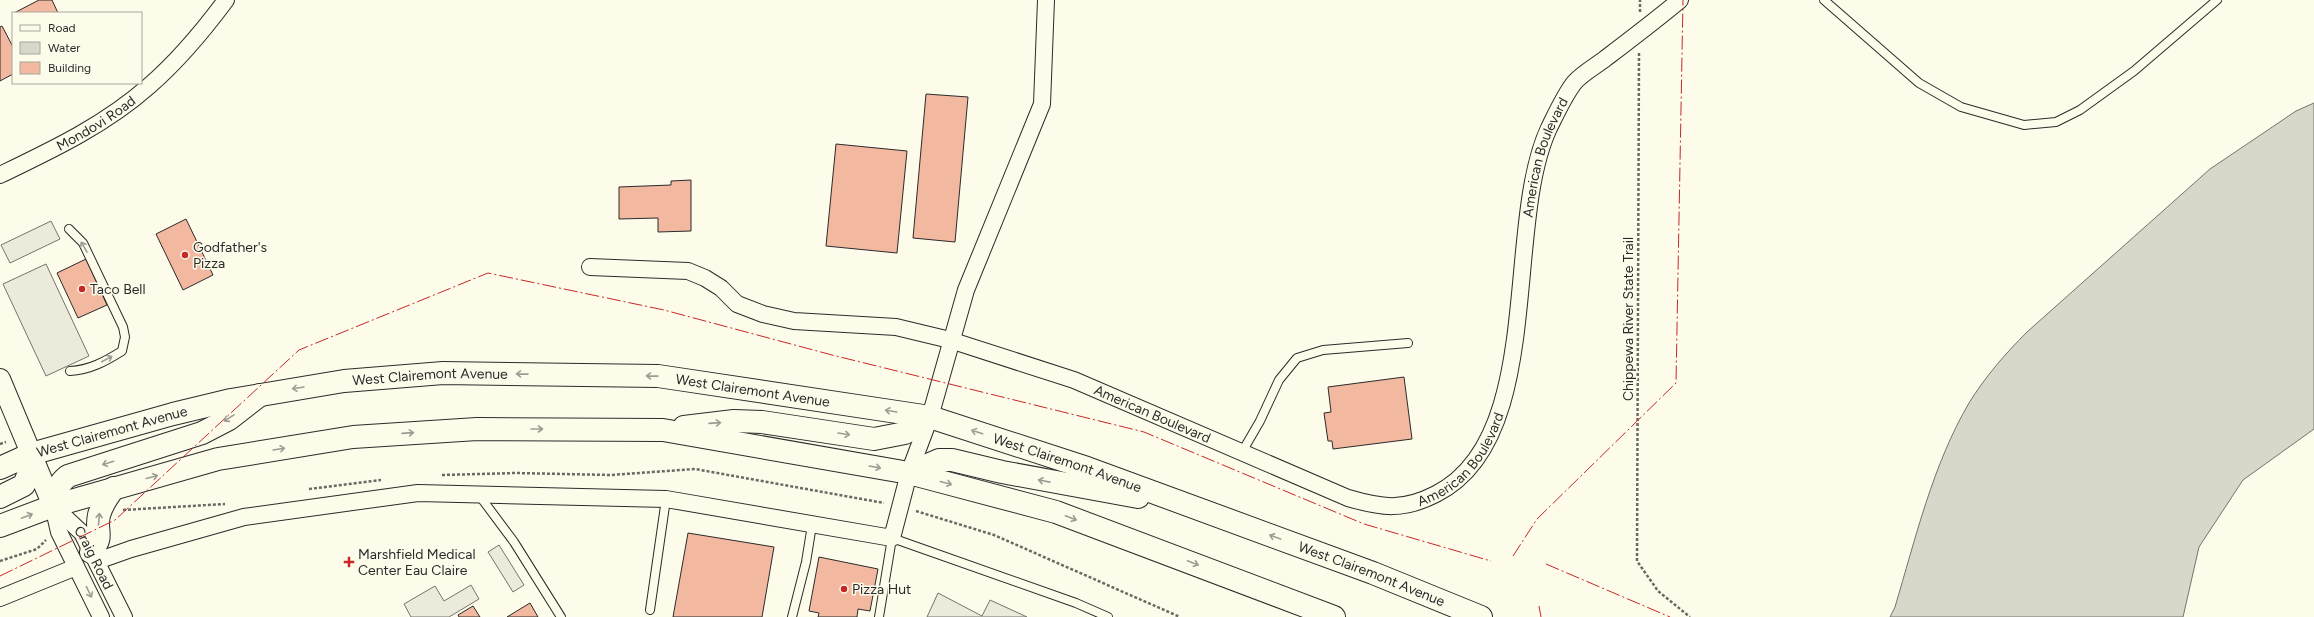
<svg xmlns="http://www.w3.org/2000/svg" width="2314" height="617" font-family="Figtree,sans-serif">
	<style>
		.parking { fill: #eceadb; stroke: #74746e }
		.water { fill: #d8d7c9; stroke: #74746e }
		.building { fill: #f2b8a0; stroke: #2b2b2b }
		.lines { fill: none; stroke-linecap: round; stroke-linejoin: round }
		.service-casing { stroke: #2b2b2b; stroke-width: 10 }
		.minor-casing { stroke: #2b2b2b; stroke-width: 18 }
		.tertiary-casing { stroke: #2b2b2b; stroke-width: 22 }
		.primary-casing { stroke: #2b2b2b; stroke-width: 24 }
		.path { stroke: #6a6964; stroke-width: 2.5; stroke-dasharray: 3 2; stroke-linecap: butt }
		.service { stroke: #fdfbea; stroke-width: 8 }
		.minor { stroke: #fdfbea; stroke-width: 16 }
		.tertiary { stroke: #fdfbea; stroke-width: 20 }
		.primary { stroke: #fdfbea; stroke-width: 22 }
		.power { stroke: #c62828; stroke-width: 1; stroke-dasharray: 14 3 2 3; stroke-linecap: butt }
		.oneway { stroke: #9e9d94 }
		.poi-dot { fill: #c62828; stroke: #fdfbea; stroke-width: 1.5 }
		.labels { text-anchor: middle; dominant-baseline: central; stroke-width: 3; stroke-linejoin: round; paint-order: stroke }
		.street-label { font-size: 14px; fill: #2b2b2b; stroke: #fdfbea }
		.poi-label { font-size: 14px; fill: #2b2b2b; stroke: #fdfbea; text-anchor: start }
	</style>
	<rect width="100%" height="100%" fill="#fdfbea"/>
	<path class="parking" d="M51,221l9,18 -50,24 -9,-18z
		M46,264l43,92 -43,20 -43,-92z
		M499,545l25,40 -11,7 -25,-40z
		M471,585l8,14 -30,18h-38l-7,-13 31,-18 9,15z
		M938,593l44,23 8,-16 37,17h-100z"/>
	<path class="water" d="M2314,103v326l-71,51 -44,67 -16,70h-293l5,-10c20,-67 38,-143 74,-204 16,-26 36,-49 58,-71l183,-163 86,-58z"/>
	<path class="building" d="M39,0h13l6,13h-44z
		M2,26l11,21v27l-13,7v-54z
		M926,94l42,3 -13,145 -42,-4z
		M836,144l71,7 -10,102 -71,-7z
		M691,180v51l-33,1v-14l-39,1v-32l52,-2v-4z
		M186,219l27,56 -30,15 -27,-56z
		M86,259l21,46 -29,13 -21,-45z
		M1404,377l8,62 -79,10 -1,-8h-4l-4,-28 7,-1 -3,-25z
		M688,533l86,14 -12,70h-89z
		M819,557l59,12 -8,42 -12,-2 -1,8h-39l1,-4 -10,-2z
		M530,603l8,14h-31z
		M473,606l7,11h-21l-1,-2z"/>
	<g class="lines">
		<defs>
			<path id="service" d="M1824,0l95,83 42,24 63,18 32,-3 24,-12 54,-39 83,-71
				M69,229l14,14 40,84 2,10 -3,14c-16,10 -32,19 -52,20
				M1242,452l18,-31 19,-41 18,-22 26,-8 85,-7
				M479,495l35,47 47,75
				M650,610l16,-111
				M792,617l14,-55 6,-37
				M879,617l13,-79 184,65 32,14"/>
			<g id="minor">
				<path id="s1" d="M0,175c52,-25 105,-50 149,-89 29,-25 54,-55 77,-86"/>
				<path id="s2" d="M590,267l98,4 17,7 16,10 16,16 26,10 31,7 102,6 54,13 124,40 274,118c34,10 55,13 88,-4 110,-55 67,-268 113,-366 7,-14 15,-32 25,-45 7,-9 22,-17 32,-25 25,-19 50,-38 74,-58"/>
				<path id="s3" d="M53,506l29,27 42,84"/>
				<path d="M53,506l6,26 42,85"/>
				<path d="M97,561l34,-12 113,-32 174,-24 248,6 226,39 17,-65 21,-56 36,-127 76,-186 4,-104"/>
				<path d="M0,598l76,-31"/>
			</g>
			<path id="tertiary" d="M0,379l53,127"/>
			<g id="primary">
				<path d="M684,427l50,-6 28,1 112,17 31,-6 25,-16"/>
				<path id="s4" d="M0,468l31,-14 142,-40 58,-14 113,-19 99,-8 215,3 272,41 157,51 286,105 108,44"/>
				<path d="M909,473l30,-13h13l50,12 136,25"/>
				<path d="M0,497l24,-12 6,-15 1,-16"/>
				<path d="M53,506c3,-13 4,-22 15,-30l134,-43 27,-14 31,-24"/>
				<path d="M0,526l53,-20 165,-47 135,-22 124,-8 186,1 246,43 147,39 278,105"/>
				<path d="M91,552c14,-17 4,-19 8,-37 3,-11 9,-19 15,-27"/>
			</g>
		</defs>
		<use href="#service" class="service-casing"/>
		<use href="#minor" class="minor-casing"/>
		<use href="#tertiary" class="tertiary-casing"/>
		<use href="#primary" class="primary-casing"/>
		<path class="path" d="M1640,12v-12
			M1639,53l-2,508 21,30 32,26
			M0,444l6,-2
			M442,475l74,-2 95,2 84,-6 189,34
			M309,489l72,-9
			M123,510l102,-6
			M916,511l78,24 186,82
			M0,561l37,-12 9,-9"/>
		<use href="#service" class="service"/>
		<use href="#minor" class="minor"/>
		<use href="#tertiary" class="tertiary"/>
		<use href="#primary" class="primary"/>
		<path class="power" d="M1513,556l24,-37 139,-136 7,-383
			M1546,564l124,53
			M0,576l115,-56 184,-170 189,-77 176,37 168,45 312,77 220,92 127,37
			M1539,606l2,11"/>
	</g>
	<defs><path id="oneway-shaft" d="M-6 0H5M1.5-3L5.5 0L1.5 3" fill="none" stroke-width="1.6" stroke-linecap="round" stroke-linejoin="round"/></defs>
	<g class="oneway">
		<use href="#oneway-shaft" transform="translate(84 247) rotate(-120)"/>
		<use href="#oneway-shaft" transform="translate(107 359) rotate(-28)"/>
		<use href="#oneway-shaft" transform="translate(522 374) rotate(-179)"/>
		<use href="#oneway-shaft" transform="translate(652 376) rotate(-179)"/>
		<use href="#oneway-shaft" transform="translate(298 388) rotate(171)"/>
		<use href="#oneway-shaft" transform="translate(891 411) rotate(-171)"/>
		<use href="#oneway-shaft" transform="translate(229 418) rotate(148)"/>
		<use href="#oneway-shaft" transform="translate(715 423) rotate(-4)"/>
		<use href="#oneway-shaft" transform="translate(537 429)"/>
		<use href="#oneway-shaft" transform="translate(977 432) rotate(-162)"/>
		<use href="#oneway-shaft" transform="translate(408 433) rotate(-4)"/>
		<use href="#oneway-shaft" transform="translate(844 434) rotate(9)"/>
		<use href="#oneway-shaft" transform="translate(279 449) rotate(-9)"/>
		<use href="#oneway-shaft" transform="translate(108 463) rotate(163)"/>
		<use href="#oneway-shaft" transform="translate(875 467) rotate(10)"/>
		<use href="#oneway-shaft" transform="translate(152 477) rotate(-15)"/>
		<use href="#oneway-shaft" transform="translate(1044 481) rotate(-169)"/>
		<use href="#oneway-shaft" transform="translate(946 483) rotate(15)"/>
		<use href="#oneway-shaft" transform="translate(27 516) rotate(-21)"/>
		<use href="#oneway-shaft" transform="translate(1071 518) rotate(21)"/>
		<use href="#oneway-shaft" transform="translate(99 519) rotate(-85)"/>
		<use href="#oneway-shaft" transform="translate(1275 537) rotate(-160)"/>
		<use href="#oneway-shaft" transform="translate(1193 563) rotate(21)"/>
		<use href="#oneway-shaft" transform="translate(89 592) rotate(64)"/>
	</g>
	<g class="poi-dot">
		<circle cx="185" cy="255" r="4"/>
		<circle cx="82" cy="289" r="4"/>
		<path d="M347 556h4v4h4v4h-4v4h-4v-4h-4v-4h4z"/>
		<circle cx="844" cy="589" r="4"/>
	</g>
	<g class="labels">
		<g class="street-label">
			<text stroke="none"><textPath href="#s1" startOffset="109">Mondovi Road</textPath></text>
			<text stroke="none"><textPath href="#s2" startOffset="1261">American Boulevard</textPath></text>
			<text transform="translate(1628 319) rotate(-90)">Chippewa River State Trail</text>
			<text stroke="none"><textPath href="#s4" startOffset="442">West Clairemont Avenue</textPath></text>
			<text stroke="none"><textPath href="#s4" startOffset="766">West Clairemont Avenue</textPath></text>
			<text stroke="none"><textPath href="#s2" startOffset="591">American Boulevard</textPath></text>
			<text stroke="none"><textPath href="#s4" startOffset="118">West Clairemont Avenue</textPath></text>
			<text stroke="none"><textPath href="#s2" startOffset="938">American Boulevard</textPath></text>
			<text stroke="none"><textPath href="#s4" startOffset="1090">West Clairemont Avenue</textPath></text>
			<text stroke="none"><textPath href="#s3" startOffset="67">Craig Road</textPath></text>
			<text stroke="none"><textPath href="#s4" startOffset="1414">West Clairemont Avenue</textPath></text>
		</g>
		<g class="poi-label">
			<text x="193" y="247">Godfather's<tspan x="193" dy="16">Pizza</tspan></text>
			<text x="90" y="289">Taco Bell</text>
			<text x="358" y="554">Marshfield Medical<tspan x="358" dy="16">Center Eau Claire</tspan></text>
			<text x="852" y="589">Pizza Hut</text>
		</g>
	</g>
	<rect x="12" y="12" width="130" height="72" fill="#fdfbea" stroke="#a9a89e"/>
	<rect x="20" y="25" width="20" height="6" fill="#fdfbea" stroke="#a9a89e"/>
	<text x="48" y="32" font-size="12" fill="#2b2b2b">Road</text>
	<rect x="20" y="42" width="20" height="12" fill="#d8d7c9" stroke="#a9a89e"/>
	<text x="48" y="52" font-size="12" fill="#2b2b2b">Water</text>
	<rect x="20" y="62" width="20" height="12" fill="#f2b8a0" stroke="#a9a89e"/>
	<text x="48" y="72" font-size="12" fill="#2b2b2b">Building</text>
</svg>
